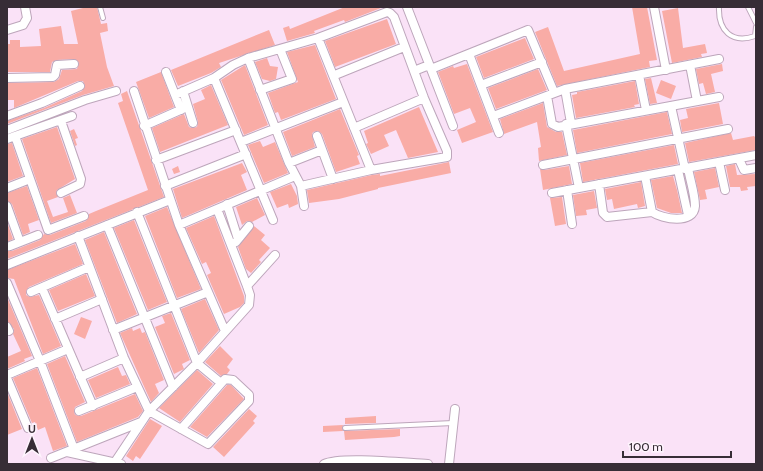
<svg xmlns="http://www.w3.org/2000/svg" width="763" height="471" font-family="Cabin,sans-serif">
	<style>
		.building { fill: #f9aca6 }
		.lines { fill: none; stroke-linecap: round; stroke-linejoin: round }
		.service-casing { stroke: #bda6bb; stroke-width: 6 }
		.minor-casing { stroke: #bda6bb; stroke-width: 10 }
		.service { stroke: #fff; stroke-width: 4 }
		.minor { stroke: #fff; stroke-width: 8 }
	</style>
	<rect width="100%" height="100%" fill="#fae2f7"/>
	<path class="building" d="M87,7h10l4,17 6,-1 1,8 -8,2 7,34 7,19 -31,9 -76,29v-3l37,-13 38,-17 3,-5 -2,-5h-5l-64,27v-8h-7v-17l47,-1 5,-3 3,-9 15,-1 2,-6 -5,-4 -17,1 -5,2 -2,10h-43v-28h3v-4h10v7l21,-1 -2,-17 22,-3 3,18h14l-7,-33z
		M345,7l36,1 -36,14 -1,-2 -30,11 1,2 -28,8 -4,-13 6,-2 1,3z
		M632,7h15l10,53 -8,1 1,6 -93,19 -22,-54 13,-5 16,44 76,-17z
		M678,8l5,40 22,-4 2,9 -6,1 1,3 -30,6 -10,-52z
		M387,19l9,25 -61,23 -10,-26z
		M269,30l6,15 -56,18 2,4 -10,6 -33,13 -7,-16z
		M525,38l9,21 -50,19 -8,-21z
		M315,45l21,54 -55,21 -3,-8 -3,1 -7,-20 30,-11 -11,-30z
		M267,58l3,8 8,1 -2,12 -6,2 -8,-2 -7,-17z
		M467,64l26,68 -31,11 -5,-13 19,-8 -6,-14 -16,6 -16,-42 15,-6 1,2z
		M722,64l1,7 -12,3 4,18 -9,2 -3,-11 -4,1 -3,-15z
		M245,65l23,60 -24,10 -23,-55z
		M538,69l9,21 -51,19 -8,-21z
		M161,72l13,35 -25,11 -13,-36z
		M651,78l6,25 -7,1 -5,-25z
		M661,80l15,6 -5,13 -15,-6z
		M635,81l4,23 -5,1 1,2 -59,11 -4,-23 5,-1v-2z
		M211,85l17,40 -68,27 -8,-24 32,-14 5,13 3,1 5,-1 1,-5 -5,-18 12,-5 -4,-9z
		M127,91l37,106 -157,62v-8h5l28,-11 4,-6 6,1 36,-14 3,-7 7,-3 52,-21 -30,-87 5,-2 -2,-7z
		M543,103l4,24 9,5h6l5,23 -28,6 -1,-13 3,-1 -4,-25 -33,12 -4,-15z
		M719,103l4,21 -41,8 -2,-12 8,-2 -2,-9z
		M419,107l19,45 -30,6 -12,-28 -12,5 5,11 -18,8 -5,-10 2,-1 -4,-12z
		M340,109l19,46 -2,1 3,8 -24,8 -14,-38 -4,-3 -5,1 -1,3 3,12 -23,9 -9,-24z
		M667,112l5,22 -95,19 -4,-23z
		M57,127l18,52 -18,11 -1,3 2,4 -11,4 6,16 15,-5 -5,-14 7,-3 7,18 -26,10 -29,-84z
		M74,129l4,9 -3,1 2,6 -2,1 -5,-15z
		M731,133l2,7 21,-4 2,2v12l-67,12 -4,-19z
		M260,141l3,6 12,-5 13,31 -24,10 -16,-38z
		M12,143l11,33 -16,6v-38z
		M674,145l4,19 -95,18 -3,-19z
		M449,162l2,11 -73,15v1l-39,10 -30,4 -2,-13 65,-15 8,-1v2z
		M242,163l5,9 -6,3 6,15 -65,28 -9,-29z
		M735,164l2,11 19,-1v12l-9,1 1,3 -7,1 -1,-4h-10l-4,-21z
		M178,166l2,6 -6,2 -2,-5z
		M569,166l3,18 -29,6 -3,-21 4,1z
		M715,168l4,19 -14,3 2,9 -7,1 -6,-28z
		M673,176l4,14 5,23h-11l-14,-5 -6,-28z
		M641,182l4,24 -7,2 -1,-4 -23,5 -2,-10 -5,1 -2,-11z
		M291,184l6,12 1,8 -9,4 -1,-4 -11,4 -7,-16z
		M27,186l12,34 -11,4 2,8 -7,3 -11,-31 -5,-3v-8z
		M594,191l3,17 -11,2 1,5 -11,1 -3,-21z
		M562,197l4,27 -11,2 -5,-28z
		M257,198l8,17 -13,7 -5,-1 -5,4 -6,-18z
		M167,207l34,82 -24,9 -32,-82z
		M214,216l30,80v7l-4,4 -16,7 -17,-39 4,-2 -5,-11 -4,2 -16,-36z
		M134,220l33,82 -19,8 -34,-82z
		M7,222l6,17 -6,3z
		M254,226l11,9 -4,5 9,8 -11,12 2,2 -10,11 -5,-4 -8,-22z
		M104,232l33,82 -20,9 -32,-83z
		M75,244l8,20 -54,23 -3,4v4l4,2 9,-2 22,51 -18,8 -29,-75 -7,-1v-8z
		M86,274l9,22 -37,15 -9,-21z
		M7,297l25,59 -8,3 1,2 -18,8v-12l14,-6 -8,-17 1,-5 -7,-8z
		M205,299l14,31 -20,23 -18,-44z
		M171,313l19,47 -8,4 2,5 -10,5 -19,-47 10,-4 -3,-7z
		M81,317l11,4 -7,18 -11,-5z
		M132,328l1,3 7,-3 2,5 3,-1 19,48 -9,4 4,9 -8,9 -31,-69z
		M220,346l13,13 -6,8 3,3 -3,4 -6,2 -16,-14z
		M65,356l20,46 -10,5 -1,4 1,4 6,1 54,-22 8,17 -5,6 -61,25 -30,-78z
		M118,367l4,9 4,-1 4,9 -34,14 -8,-18z
		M37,368l30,78 -14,5 -8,-24 -7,3 -3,-8 -3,1 -19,-45z
		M197,370l16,14 -33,38 -21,-14z
		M227,385h4l13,14 -37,38 -17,-10z
		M7,392l15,37 -15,6z
		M249,409l8,7 -4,5 2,2 -31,34 -11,-10z
		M376,416v7l-31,1v-6z
		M150,419l12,7 -22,33 -4,-3 -3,5 -7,-5z
		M343,425l-1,3 1,3 -20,1v-6z
		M400,429v7l-6,1 -49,3 -1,-9z"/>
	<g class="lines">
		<defs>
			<path id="service" d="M100,7l3,11
				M719,7c-1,24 13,37 36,29l1,-9
				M748,7l8,16
				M345,428l108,-5"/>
			<path id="minor" d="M407,7l24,62 97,-39 26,62
				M654,7l12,63
				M7,30l16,-5 4,-7 -2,-11
				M318,38l53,132
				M469,54l30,79
				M248,58l41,105 12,23 3,20
				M690,65l7,36
				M431,69l22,57
				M414,71l15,-6
				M166,72l15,38
				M335,75l69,-28
				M639,75l7,35
				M7,78l46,-1 2,-2 2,-10 17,-1
				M214,78l59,142
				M481,85l61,-23
				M565,89l6,34
				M260,90l32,-11 -12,-30
				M134,91l45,134 46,106
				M183,91l10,32
				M175,95l39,-17 19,-13 15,-7 70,-20 69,-26 3,1 4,4 30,81 23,53v6l-76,13 -70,16
				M547,96l5,28 6,3 161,-30
				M671,106l14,63
				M496,115l69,-26 154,-30
				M7,116l35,-13 38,-17
				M566,124l13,64
				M144,126l43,-19
				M354,128l70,-30
				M7,130l78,-30 31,-9
				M15,136l57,-20
				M317,136l16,43
				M7,139l8,-3 33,94 36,-14
				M241,142l102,-40
				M739,159l5,11 12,-2
				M156,160l80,-30
				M719,162l6,28
				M289,163l33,-13
				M543,165l185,-36
				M678,170l10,45
				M599,184l4,29 4,4 45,-5 -7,-36
				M165,186l81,-32
				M7,188l23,-9
				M567,190l5,34
				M61,193l19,-9 1,-5 -20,-58
				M552,193l204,-38
				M227,204l11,35
				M7,206l13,36
				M137,212l60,151 24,20
				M652,212c10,7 42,13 43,-6 0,-12 -5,-26 -7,-38
				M107,225l66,162
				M179,225l116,-49
				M78,236l46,122 25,53 59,33 41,-43v-6l-16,-15 -8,-1 -44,50
				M236,242l13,-16
				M10,246l28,-11
				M7,265l163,-65
				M7,283l33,78 34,88
				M247,286l28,-31
				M42,288l51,118
				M31,292l58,-25
				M55,319l47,-20
				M7,327l2,4
				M113,330l95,-38
				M7,375l61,-26
				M80,377l44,-19
				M7,378l21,50
				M79,411l58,-24
				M67,452l54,12
				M51,458l90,-36
				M115,462l34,-51 48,-48 52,-58 1,-10 -3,-9 -30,-77
				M324,464c17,-8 82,-1 104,0
				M449,464l6,-55"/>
		</defs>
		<use href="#service" class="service-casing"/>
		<use href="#minor" class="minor-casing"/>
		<use href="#service" class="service"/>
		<use href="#minor" class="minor"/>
	</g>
	<rect width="763" height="471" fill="none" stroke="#372d36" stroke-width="16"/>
	<g transform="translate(32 439)" stroke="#fef4fd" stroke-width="3" paint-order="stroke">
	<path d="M0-3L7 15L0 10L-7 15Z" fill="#372d36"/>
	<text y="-6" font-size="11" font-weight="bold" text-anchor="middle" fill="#372d36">U</text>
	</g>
	<path d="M623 451v6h108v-6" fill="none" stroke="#372d36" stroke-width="2"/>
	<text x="629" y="451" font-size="12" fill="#372d36" stroke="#fef4fd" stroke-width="3" paint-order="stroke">100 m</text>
</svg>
